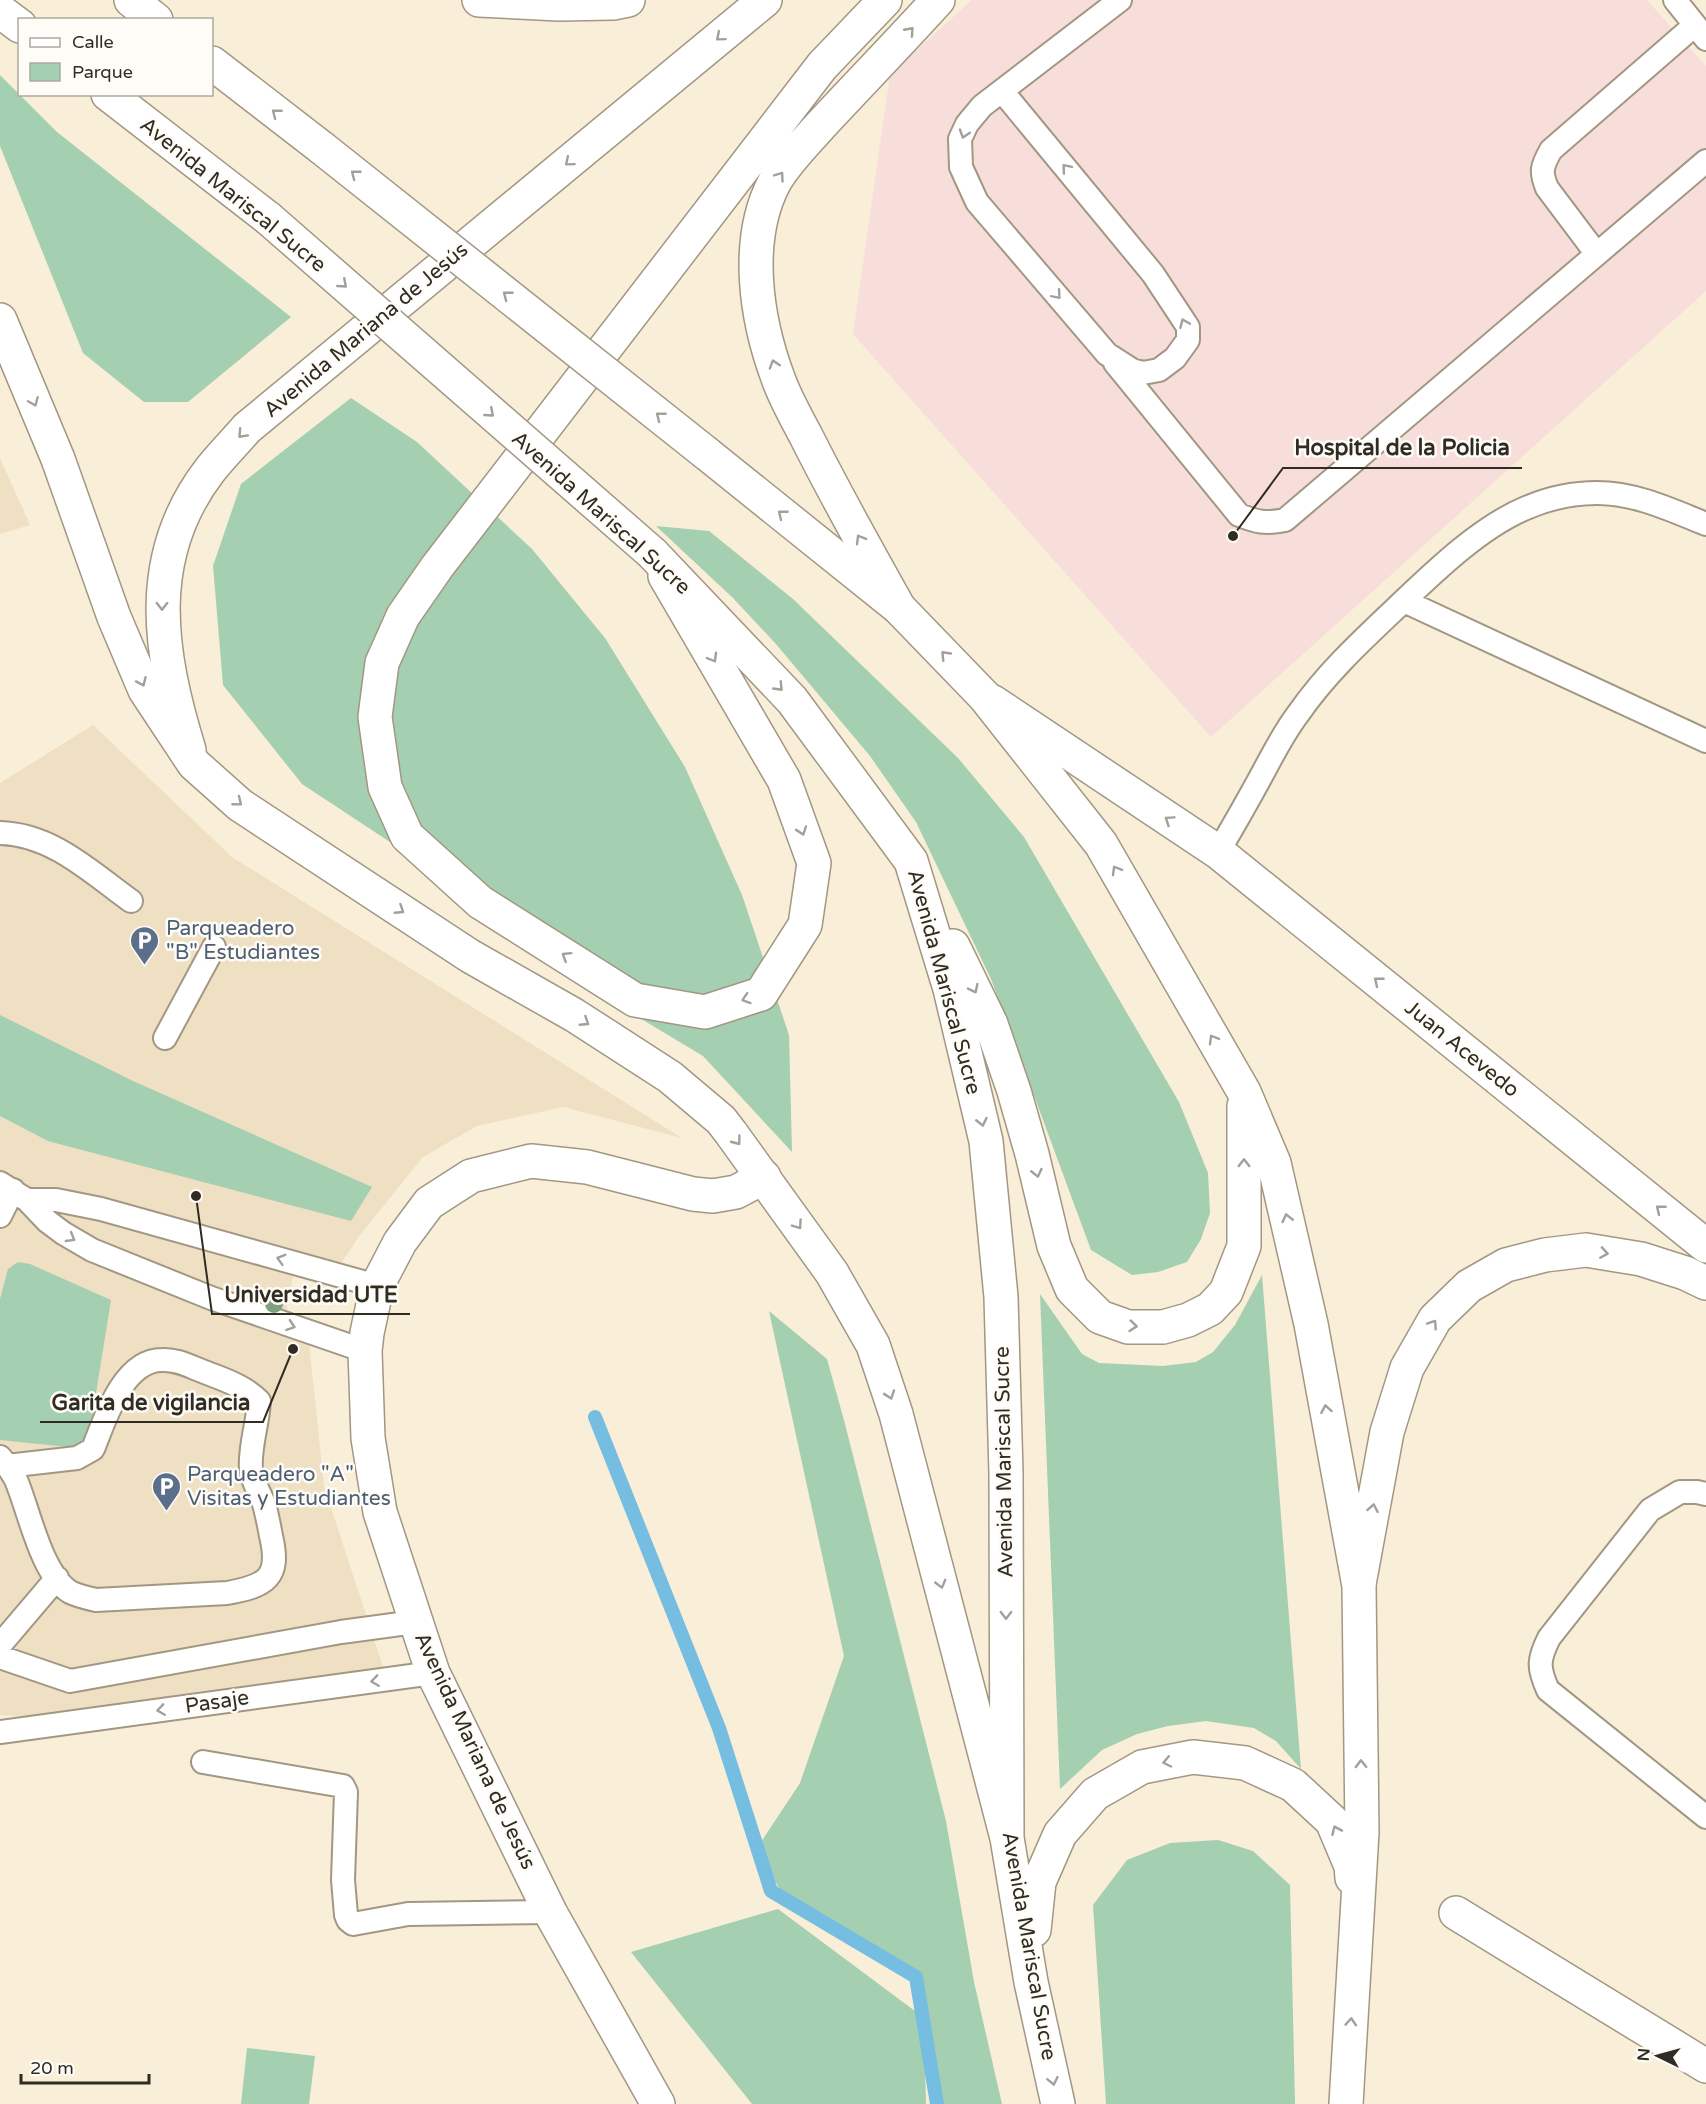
<svg xmlns="http://www.w3.org/2000/svg" width="1706" height="2104" font-family="'Varela Round',sans-serif">
	<style>
		.built { fill: #efe0c4 }
		.medical { fill: #f8dedb }
		.green { fill: #a4cfb1 }
		.lines { fill: none; stroke-linecap: round; stroke-linejoin: round }
		.stream { stroke: #76bde2; stroke-width: 14 }
		.lane-casing { stroke: #a29782; stroke-width: 26 }
		.street-casing { stroke: #a29782; stroke-width: 36 }
		.secondary-casing { stroke: #a29782; stroke-width: 36 }
		.primary-casing { stroke: #a29782; stroke-width: 36 }
		.lane { stroke: #fff; stroke-width: 22 }
		.street { stroke: #fff; stroke-width: 33 }
		.secondary { stroke: #fff; stroke-width: 33 }
		.primary { stroke: #fff; stroke-width: 33 }
		.primary-bridge-casing { stroke: #a29782; stroke-width: 36; stroke-linecap: butt }
		.primary-bridge { stroke: #fff; stroke-width: 33 }
		.tree { fill: #7fa080 }
		.oneway { stroke: #a2a09c }
		.labels { text-anchor: middle; dominant-baseline: central; stroke-width: 5; stroke-linejoin: round; paint-order: stroke }
		.street-label { font-size: 21px; fill: #302c23; stroke: #fefcf7 }
		.service-label { font-size: 21px; fill: #4e5e75; stroke: #fefcf7; text-anchor: start }
		.leader { fill: none; stroke: #302c23; stroke-width: 2 }
		.callout-dot { fill: #302c23; stroke: #fefcf7; stroke-width: 2 }
		.callout-label { font-size: 22px; text-anchor: middle; font-weight: bold; fill: #302c23; stroke: #fefcf7; stroke-width: 5; stroke-linejoin: round; paint-order: stroke }
	</style>
	<rect width="100%" height="100%" fill="#f9eed7"/>
	<path class="built" d="M0,458l30,67 -30,9z
		M93,725l139,132 450,281 -119,-31 -86,19 -54,31 -63,78 -20,30 -42,-9 -11,46 1,33 21,7 15,144 61,187 -340,45 -45,-3v-932z"/>
	<path class="medical" d="M972,0h675l59,66v225l-495,446 -358,-403 37,-260z"/>
	<path class="green" d="M0,75l57,57 234,185 -103,85h-44l-61,-49 -83,-207z
		M351,398l66,44 115,107 73,89 80,129 57,128 47,140 3,117 -89,-96 -70,-42 -240,-170 -91,-60 -79,-99 -10,-119 28,-82z
		M656,526l53,5 84,68 165,159 66,79 155,265 29,71 2,40 -9,26 -14,23 -29,10 -26,3 -41,-25 -100,-271 -75,-157 -46,-66 -94,-112 -43,-46z
		M0,1015l133,66 239,106 -21,34 -303,-80 -48,-25z
		M18,1262l12,2 81,36 -24,149 -87,-9v-141l8,-30z
		M1262,1275l39,494 -25,-28 -22,-13 -48,-7 -38,5 -31,8 -35,16 -42,39 -20,-495 42,60 17,9 64,3 33,-4 17,-10 22,-27z
		M769,1311l58,48 18,65 101,397 28,161 28,122h-65l-13,-79 2,79h-174l-121,-152 147,-43 145,108 -7,-40 -131,-78 -28,-51 43,-65 44,-127z
		M1218,1840l35,11 37,34 5,219h-189l-13,-199 34,-45 43,-17z
		M247,2048l68,8 -6,48h-68z"/>
	<g class="lines">
		<path class="stream" d="M595,1417l124,311 52,163 145,86 21,127"/>
		<defs>
			<path id="lane" d="M1675,0l31,39
				M1002,91l151,183 35,53v13l-13,18 -16,12 -16,3 -11,-3 -25,-16 -130,-152 -16,-35 -1,-28 7,-15 15,-18 138,-106
				M1596,253l-49,-65c-7,-17 -5,-22 4,-38l144,-125
				M1115,363l124,152c18,7 26,9 46,5l421,-359
				M1404,601l302,140
				M0,833c52,1 92,40 131,68
				M1218,852c16,-27 32,-55 47,-83 10,-19 20,-38 33,-55 27,-39 61,-71 96,-104 37,-35 84,-82 132,-102 23,-10 47,-15 71,-15 39,0 74,17 109,31
				M165,1038l49,-91
				M0,1183l27,17 20,21 16,12 29,17 119,48 154,53
				M27,1200h29l45,9 276,77
				M0,1216l13,-26
				M0,1457c6,7 12,14 16,23 13,30 25,94 54,112 8,4 17,6 26,8l131,-7c39,-7 54,-15 44,-57 -2,-11 -4,-21 -7,-32 -4,-11 -12,-23 -13,-34 -2,-23 7,-46 8,-69 -16,-16 -37,-22 -57,-30 -13,-5 -26,-12 -40,-11 -39,0 -57,59 -69,89l-16,9 -70,8
				M1706,1494l-9,-2h-17l-30,18 -101,128c-11,22 -11,30 -1,52l158,127
				M0,1645l57,-67
				M0,1657l70,24 271,-49 74,-10
				M0,1732l433,-59
				M203,1762l140,24 3,6 -3,88 3,35 2,5 5,4 55,-10 142,-2"/>
			<path id="street" d="M1456,1913l250,153
				M658,2104l-108,-192 -117,-239 -53,-161 -12,-74 -3,-87 2,-18 10,-47 23,-44 29,-39 42,-27 60,-15 56,6 106,27 20,2 23,-4 28,-15"/>
			<path id="secondary" d="M665,576l119,204 30,83 -9,62 -44,69 -56,18 -70,-12 -155,-98 -73,-66 -22,-49 -10,-70 7,-54 21,-47 34,-49 385,-501 63,-66
				M899,608c-32,-57 -64,-114 -93,-172 -10,-19 -21,-38 -28,-58 -22,-59 -34,-137 -4,-195 10,-19 31,-40 46,-57 39,-42 79,-83 118,-126
				M993,702l225,150 488,394
				M189,750c-30,-98 -46,-193 21,-280 12,-15 25,-28 37,-42l518,-428
				M1359,1584l28,-152 20,-64 28,-49 34,-33 37,-21 39,-10 41,-5 55,9 44,14 21,10"/>
			<path id="primary" d="M131,0l25,20
				M479,0l80,4 54,-1 15,-3
				M0,11l20,15
				M212,63l110,85
				M108,94l160,124
				M0,320l58,139 56,158 31,73 49,74 46,41 230,151 104,59 96,62 51,43 10,13 101,140 41,72 23,69 111,424
				M706,453l193,155 86,89 116,147 143,248 30,71 37,161 48,262 3,246 -16,272
				M652,553l140,147 119,161 39,128 36,152 15,156 5,176 1,365 24,144 27,122
				M953,946l38,78 23,67 18,63 22,92 18,43 28,28 28,10h35l25,-7 22,-11 16,-17 18,-46v-140
				M1034,1930l5,-48 21,-48 35,-40 47,-27 51,-10 52,6 48,22 39,36 19,45 1,12"/>
		</defs>
		<use href="#lane" class="lane-casing"/>
		<use href="#street" class="street-casing"/>
		<use href="#secondary" class="secondary-casing"/>
		<use href="#primary" class="primary-casing"/>
		<use href="#lane" class="lane"/>
		<use href="#street" class="street"/>
		<use href="#secondary" class="secondary"/>
		<use href="#primary" class="primary"/>
		<defs>
			<path id="primary-bridge" d="M322,148l384,305
				M268,218l384,335"/>
		</defs>
		<use href="#primary-bridge" class="primary-bridge-casing"/>
		<use href="#primary-bridge" class="primary-bridge"/>
	</g>
	<circle class="tree" cx="274" cy="1304" r="9"/>
	<defs><path id="oneway-chevron" d="M-2-3.5L2.5 0L-2 3.5" fill="none" stroke-width="1.6" stroke-linecap="round" stroke-linejoin="round" transform="scale(1.5)"/></defs>
	<g class="oneway">
		<use href="#oneway-chevron" transform="translate(910 31) rotate(-48)"/>
		<use href="#oneway-chevron" transform="translate(720 37) rotate(140)"/>
		<use href="#oneway-chevron" transform="translate(276 113) rotate(-142)"/>
		<use href="#oneway-chevron" transform="translate(964 134) rotate(108)"/>
		<use href="#oneway-chevron" transform="translate(569 162) rotate(140)"/>
		<use href="#oneway-chevron" transform="translate(1066 168) rotate(-130)"/>
		<use href="#oneway-chevron" transform="translate(355 174) rotate(-142)"/>
		<use href="#oneway-chevron" transform="translate(780 176) rotate(-54)"/>
		<use href="#oneway-chevron" transform="translate(343 284) rotate(41)"/>
		<use href="#oneway-chevron" transform="translate(507 295) rotate(-142)"/>
		<use href="#oneway-chevron" transform="translate(1057 295) rotate(49)"/>
		<use href="#oneway-chevron" transform="translate(1184 323) rotate(-113)"/>
		<use href="#oneway-chevron" transform="translate(774 364) rotate(-107)"/>
		<use href="#oneway-chevron" transform="translate(34 402) rotate(67)"/>
		<use href="#oneway-chevron" transform="translate(490 413) rotate(41)"/>
		<use href="#oneway-chevron" transform="translate(660 416) rotate(-142)"/>
		<use href="#oneway-chevron" transform="translate(242 434) rotate(133)"/>
		<use href="#oneway-chevron" transform="translate(782 514) rotate(-141)"/>
		<use href="#oneway-chevron" transform="translate(860 539) rotate(-120)"/>
		<use href="#oneway-chevron" transform="translate(162 606) rotate(90)"/>
		<use href="#oneway-chevron" transform="translate(945 655) rotate(-134)"/>
		<use href="#oneway-chevron" transform="translate(713 658) rotate(60)"/>
		<use href="#oneway-chevron" transform="translate(142 682) rotate(66)"/>
		<use href="#oneway-chevron" transform="translate(779 687) rotate(46)"/>
		<use href="#oneway-chevron" transform="translate(238 802) rotate(39)"/>
		<use href="#oneway-chevron" transform="translate(1169 820) rotate(-146)"/>
		<use href="#oneway-chevron" transform="translate(802 831) rotate(71)"/>
		<use href="#oneway-chevron" transform="translate(1116 870) rotate(-120)"/>
		<use href="#oneway-chevron" transform="translate(400 910) rotate(33)"/>
		<use href="#oneway-chevron" transform="translate(566 956) rotate(-148)"/>
		<use href="#oneway-chevron" transform="translate(1378 981) rotate(-141)"/>
		<use href="#oneway-chevron" transform="translate(974 989) rotate(64)"/>
		<use href="#oneway-chevron" transform="translate(746 999) rotate(162)"/>
		<use href="#oneway-chevron" transform="translate(585 1022) rotate(33)"/>
		<use href="#oneway-chevron" transform="translate(1213 1039) rotate(-120)"/>
		<use href="#oneway-chevron" transform="translate(982 1122) rotate(77)"/>
		<use href="#oneway-chevron" transform="translate(737 1141) rotate(53)"/>
		<use href="#oneway-chevron" transform="translate(1244 1163) rotate(-90)"/>
		<use href="#oneway-chevron" transform="translate(1037 1173) rotate(77)"/>
		<use href="#oneway-chevron" transform="translate(1660 1209) rotate(-141)"/>
		<use href="#oneway-chevron" transform="translate(1287 1218) rotate(-103)"/>
		<use href="#oneway-chevron" transform="translate(798 1225) rotate(55)"/>
		<use href="#oneway-chevron" transform="translate(71 1238) rotate(30)"/>
		<use href="#oneway-chevron" transform="translate(1604 1253) rotate(9)"/>
		<use href="#oneway-chevron" transform="translate(281 1259) rotate(-164)"/>
		<use href="#oneway-chevron" transform="translate(1433 1324) rotate(-56)"/>
		<use href="#oneway-chevron" transform="translate(291 1326) rotate(19)"/>
		<use href="#oneway-chevron" transform="translate(1133 1326) rotate(6)"/>
		<use href="#oneway-chevron" transform="translate(890 1395) rotate(71)"/>
		<use href="#oneway-chevron" transform="translate(1326 1409) rotate(-100)"/>
		<use href="#oneway-chevron" transform="translate(1373 1508) rotate(-80)"/>
		<use href="#oneway-chevron" transform="translate(941 1584) rotate(75)"/>
		<use href="#oneway-chevron" transform="translate(1006 1615) rotate(90)"/>
		<use href="#oneway-chevron" transform="translate(375 1681) rotate(172)"/>
		<use href="#oneway-chevron" transform="translate(161 1710) rotate(172)"/>
		<use href="#oneway-chevron" transform="translate(1167 1762) rotate(168)"/>
		<use href="#oneway-chevron" transform="translate(1361 1764) rotate(-91)"/>
		<use href="#oneway-chevron" transform="translate(1336 1830) rotate(-114)"/>
		<use href="#oneway-chevron" transform="translate(1351 2022) rotate(-86)"/>
		<use href="#oneway-chevron" transform="translate(1053 2081) rotate(78)"/>
	</g>
	<defs>
		<symbol id="parking-pin" viewBox="-11 -11 22 30"><path d="M0 17L-7.5 6A9.5 9.5 0 1 1 7.5 6Z" fill="#5c6f8a" stroke="#fefcf7"/><path d="M-3.5-5.5H1a3.5 3.5 0 0 1 0 7H-1V5.5H-3.5ZM-1-3.4V-.6H.8a1.4 1.4 0 0 0 0-2.8Z" fill="#fff"/></symbol>
	</defs>
	<g fill-rule="evenodd">
		<use href="#parking-pin" x="128" y="924" width="33" height="45"/>
		<use href="#parking-pin" x="150" y="1470" width="33" height="45"/>
	</g>
	<g class="labels">
		<g class="street-label">
			<text transform="translate(233 195) rotate(39)">Avenida Mariscal Sucre</text>
			<text transform="translate(366 330) rotate(-40)">Avenida Mariana de Jesús</text>
			<text transform="translate(601 513) rotate(42)">Avenida Mariscal Sucre</text>
			<text transform="translate(944 982) rotate(75)">Avenida Mariscal Sucre</text>
			<text transform="translate(1462 1049) rotate(39)">Juan Acevedo</text>
			<text transform="translate(1004 1462) rotate(-91)">Avenida Mariscal Sucre</text>
			<text transform="translate(217 1702) rotate(-8)">Pasaje</text>
			<text transform="translate(475 1751) rotate(65)">Avenida Mariana de Jesús</text>
			<text transform="translate(1029 1946) rotate(80)">Avenida Mariscal Sucre</text>
		</g>
		<g class="service-label">
			<text x="166" y="928">Parqueadero<tspan x="166" dy="24">"B" Estudiantes</tspan></text>
			<text x="187" y="1474">Parqueadero "A"<tspan x="187" dy="24">Visitas y Estudiantes</tspan></text>
		</g>
	</g>
	<path class="leader" d="M1233 536L1283 468H1522M196 1196L212 1314H410M293 1349L263 1422H40"/>
	<g class="callout-dot">
		<circle cx="1233" cy="536" r="6"/>
		<circle cx="196" cy="1196" r="6"/>
		<circle cx="293" cy="1349" r="6"/>
	</g>
	<g class="callout-label">
		<text x="1402" y="455">Hospital de la Policia</text>
		<text x="311" y="1302">Universidad UTE</text>
		<text x="151" y="1410">Garita de vigilancia</text>
	</g>
	<rect x="18" y="18" width="195" height="78" fill="#fefcf7" stroke="#aca9a2" stroke-width="1.5"/>
	<rect x="30" y="38" width="30" height="9" fill="#ffffff" stroke="#aca9a2" stroke-width="1.5"/>
	<text x="72" y="48" font-size="18" fill="#302c23">Calle</text>
	<rect x="30" y="63" width="30" height="18" fill="#a4cfb1" stroke="#aca9a2" stroke-width="1.5"/>
	<text x="72" y="78" font-size="18" fill="#302c23">Parque</text>
	<g transform="translate(1658 2056) rotate(275)" stroke="#fefcf7" stroke-width="4.5" paint-order="stroke">
	<path d="M0-4.5L10 22L0 15L-10 22Z" fill="#302c23"/>
	<text y="-9" font-size="16" font-weight="bold" text-anchor="middle" fill="#302c23">N</text>
	</g>
	<path d="M21 2074v9h128v-9" fill="none" stroke="#302c23" stroke-width="3"/>
	<text x="30" y="2074" font-size="18" fill="#302c23" stroke="#fefcf7" stroke-width="4.5" paint-order="stroke">20 m</text>
</svg>
